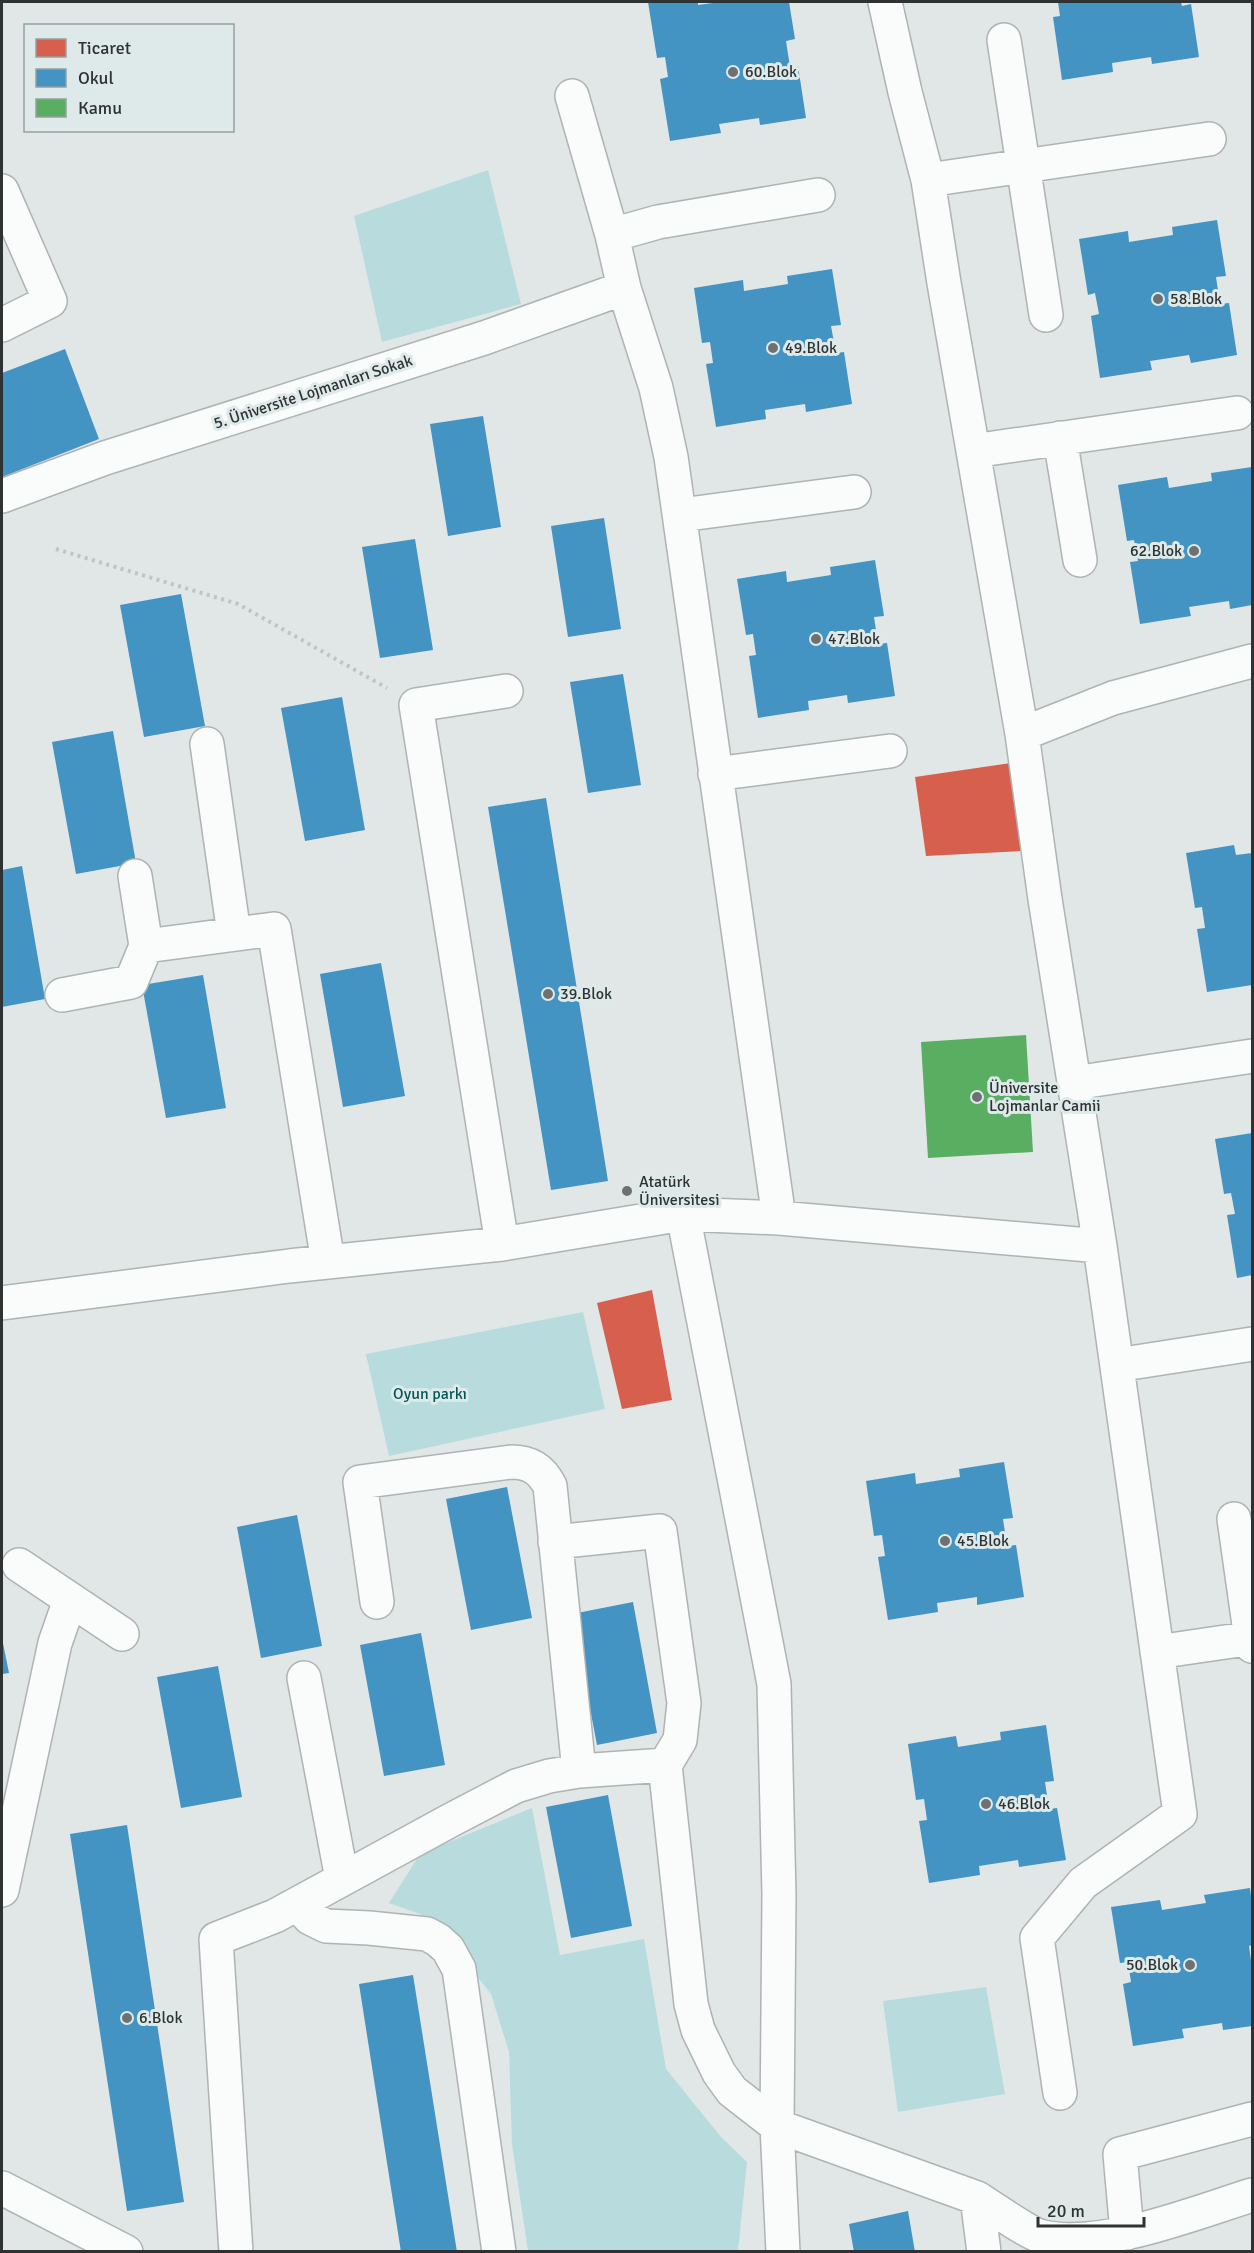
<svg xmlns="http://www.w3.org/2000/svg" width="1254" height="2253" font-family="Signika,sans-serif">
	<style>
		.green { fill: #b8dcdd }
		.shops { fill: #d6604d }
		.schools { fill: #4393c3 }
		.public { fill: #5aae61 }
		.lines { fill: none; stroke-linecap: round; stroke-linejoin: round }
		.minor-casing { stroke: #aeb3b3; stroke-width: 36 }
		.path { stroke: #c2c3c3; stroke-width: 4; stroke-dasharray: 3 4.5; stroke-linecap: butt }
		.minor { stroke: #fafbfb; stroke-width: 33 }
		.poi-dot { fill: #6d7171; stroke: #dee9e9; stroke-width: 2 }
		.labels { text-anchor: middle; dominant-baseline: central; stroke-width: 6; stroke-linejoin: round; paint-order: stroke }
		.poi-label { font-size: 16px; fill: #2e3232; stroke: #dee9e9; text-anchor: start }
		.street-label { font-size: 16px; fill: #2e3232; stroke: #dee9e9 }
		.park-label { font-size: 16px; fill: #00575a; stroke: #dee9e9 }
	</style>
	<rect width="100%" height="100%" fill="#e1e6e6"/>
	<path class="green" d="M488,170l33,134 -139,38 -28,-126z
		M583,1312l22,97 -216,47 -23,-102z
		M532,1808l28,147 84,-16 22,130 55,68 26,25 -9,89h-210l-16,-107 -3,-92 -18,-58 -60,-76 -42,-15 31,-49z
		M986,1987l19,107 -107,18 -15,-111z"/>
	<path class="shops" d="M1011,763l11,88 -96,5 -11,-79z
		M652,1290l20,110 -50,9 -25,-106z"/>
	<path class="schools" d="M648,2h50v3l22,-3h69l6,37 -9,2 4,26 8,-1 8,52 -46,7 -1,-7 -40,6 2,9 -51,8 -10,-62 8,-2 -3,-20 -8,1z
		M1058,2h123l1,4 9,-2 8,53 -47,7 -1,-7 -39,6 1,9 -51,8 -9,-63 7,-1z
		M1217,220l9,56 -10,1 4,27 9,-1 8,52 -46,8 -2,-8 -39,6 2,9 -52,8 -9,-62 8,-2 -4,-21 -7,2 -9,-56 49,-8 1,11 44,-7 -1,-8z
		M832,269l9,56 -10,1 5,27 8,-1 8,52 -46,8 -1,-8 -40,6 1,9 -50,8 -10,-63 7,-1 -3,-21 -8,1 -8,-55 49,-8 1,11 44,-7 -1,-8z
		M65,349l34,90 -97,38v-104z
		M483,416l18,111 -53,9 -18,-112z
		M1252,467v138l-22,4 -1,-8 -40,6 2,9 -51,8 -10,-62 8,-1 -4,-21 -7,1 -9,-56 49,-8 2,11 43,-7 -1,-8z
		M604,518l17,111 -53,8 -17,-111z
		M415,539l18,111 -53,8 -18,-111z
		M875,560l9,56 -10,1 4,27 9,-1 8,53 -47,7 -1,-8 -39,6 1,9 -51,8 -9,-62 7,-1 -3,-21 -7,1 -9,-56 49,-8 1,11 44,-7 -1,-8z
		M181,594l24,132 -61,11 -24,-132z
		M623,674l18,111 -53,8 -18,-111z
		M342,697l23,133 -60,11 -24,-133z
		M113,731l23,132 -60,11 -24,-132z
		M546,798l62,383 -57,9 -63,-383z
		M1234,845l2,10 16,-2v132l-45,7 -10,-63 8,-1 -3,-21 -7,1 -9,-55z
		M22,866l23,133 -43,8v-137z
		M381,963l24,133 -62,11 -23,-133z
		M203,975l23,133 -60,10 -24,-133z
		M1252,1133v142l-15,3 -10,-63 8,-1 -4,-21 -7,1 -9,-55z
		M1004,1462l9,56 -10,1 4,27 9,-1 8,52 -47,8v-8l-40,6 1,9 -50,8 -10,-63 7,-1 -3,-21 -8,1 -8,-55 49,-8 1,11 44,-7 -1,-8z
		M507,1487l25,131 -61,12 -25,-131z
		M297,1515l25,131 -61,12 -24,-131z
		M633,1602l24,131 -60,12 -25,-131z
		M421,1633l24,132 -61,11 -24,-131z
		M2,1638l7,35 -7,1z
		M218,1666l24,131 -61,11 -24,-131z
		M1046,1725l8,56 -9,1 4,27 8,-1 9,52 -47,7 -1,-7 -39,6 1,9 -51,8 -10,-62 8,-1 -3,-21 -8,1 -8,-56 48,-8 2,11 43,-7 -1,-8z
		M608,1795l24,131 -61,12 -25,-131z
		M127,1825l57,377 -57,9 -57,-377z
		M1250,1888l2,16v41l-3,1 3,22v58l-29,4 -1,-7 -40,6 2,9 -51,8 -10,-62 8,-2 -3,-20 -8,1 -9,-56 49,-7 2,10 44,-7 -2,-8z
		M413,1975l44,277h-56l-42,-268z
		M908,2211l7,41h-61l-5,-28z"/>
	<path class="public" d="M1026,1035l7,117 -105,6 -7,-116z"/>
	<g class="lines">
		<defs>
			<path id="minor" d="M885,2l20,90 23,88 16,103 78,451
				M1004,40l42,275
				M572,96l40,139
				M928,180l281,-41
				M2,191l48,110 -48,24
				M1060,438l20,122
				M973,451l264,-38
				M2,496l103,-38 379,-120 140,-50
				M681,515l173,-23
				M207,744l27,190
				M715,774l175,-23
				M135,876l11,70
				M62,995l69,-13 15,-36 128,-17 54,333
				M1074,1083l178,-27
				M683,1214l91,470 5,211 -2,231 6,126
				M779,1218l-108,-761 -15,-69 -32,-100 -12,-53 46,-13 160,-27
				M502,1244l-86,-539 90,-14
				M2,1303l287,-37 213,-22 181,-30 96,4 321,28
				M1117,1365l135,-21
				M1234,1519l18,127
				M555,1542l105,-11 24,172 -4,37 -15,25 26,239 7,26 21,43 13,18 45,35 200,72 7,54
				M19,1565l103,69
				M377,1602l-17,-120 151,-20c19,0 30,7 39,24l29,285
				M1157,1652l95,-14
				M304,1678l38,201
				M2,1890l53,-247 15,-43
				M297,1904l13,14 16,8 43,2 58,6 11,6 10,9 11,20 40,283
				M1060,2093l-23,-155 46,-55 97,-69 -80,-568 -55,-347 -23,-165 91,-36 139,-37
				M2,2188l124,64
				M977,2198c13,8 54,37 66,39 60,13 151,-24 209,-42
				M1127,2233l-7,-79 132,-35
				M236,2252l-20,-313 59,-23 176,-96 65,-34 33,-10 30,-5 86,-6"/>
		</defs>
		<use href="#minor" class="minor-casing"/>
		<path class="path" d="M56,549l182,55 149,84"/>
		<use href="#minor" class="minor"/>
	</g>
	<g class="poi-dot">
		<circle cx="733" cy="72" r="6"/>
		<circle cx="1158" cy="299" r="6"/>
		<circle cx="773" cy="348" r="6"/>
		<circle cx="1194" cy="551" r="6"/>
		<circle cx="816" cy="639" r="6"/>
		<circle cx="548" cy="994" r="6"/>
		<circle cx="977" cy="1097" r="6"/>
		<circle cx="627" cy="1191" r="6"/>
		<circle cx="945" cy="1541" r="6"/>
		<circle cx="986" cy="1804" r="6"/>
		<circle cx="1190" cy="1965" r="6"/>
		<circle cx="127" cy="2018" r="6"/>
	</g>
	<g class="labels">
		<g class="poi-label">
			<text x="745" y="72">60.Blok</text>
			<text x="1170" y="299">58.Blok</text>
			<text x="785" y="348">49.Blok</text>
			<text x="1182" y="551" text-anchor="end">62.Blok</text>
			<text x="828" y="639">47.Blok</text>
			<text x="560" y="994">39.Blok</text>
			<text x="989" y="1088">Üniversite<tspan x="989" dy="18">Lojmanlar Camii</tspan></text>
			<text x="639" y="1182">Atatürk<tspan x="639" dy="18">Üniversitesi</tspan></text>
			<text x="957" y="1541">45.Blok</text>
			<text x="998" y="1804">46.Blok</text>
			<text x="1178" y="1965" text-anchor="end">50.Blok</text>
			<text x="139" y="2018">6.Blok</text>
		</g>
		<g class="street-label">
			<text transform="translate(313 392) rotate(-18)">5. Üniversite Lojmanları Sokak</text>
		</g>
		<g class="park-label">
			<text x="430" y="1394">Oyun parkı</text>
		</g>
	</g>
	<rect width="1254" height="2253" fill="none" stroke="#2e3232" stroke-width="6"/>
	<rect x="24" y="24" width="210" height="108" fill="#dee9e9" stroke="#98a0a0" stroke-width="1.5"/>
	<rect x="36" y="39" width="30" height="18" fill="#d6604d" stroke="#98a0a0" stroke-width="1.5"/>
	<text x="78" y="54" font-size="18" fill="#2e3232">Ticaret</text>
	<rect x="36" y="69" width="30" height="18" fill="#4393c3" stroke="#98a0a0" stroke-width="1.5"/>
	<text x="78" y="84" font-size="18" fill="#2e3232">Okul</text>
	<rect x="36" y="99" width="30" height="18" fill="#5aae61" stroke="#98a0a0" stroke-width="1.5"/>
	<text x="78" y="114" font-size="18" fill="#2e3232">Kamu</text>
	<path d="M1038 2217v9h106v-9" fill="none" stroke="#2e3232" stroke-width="3"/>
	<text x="1047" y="2217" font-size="18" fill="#2e3232" stroke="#dee9e9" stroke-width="4.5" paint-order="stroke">20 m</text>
</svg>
